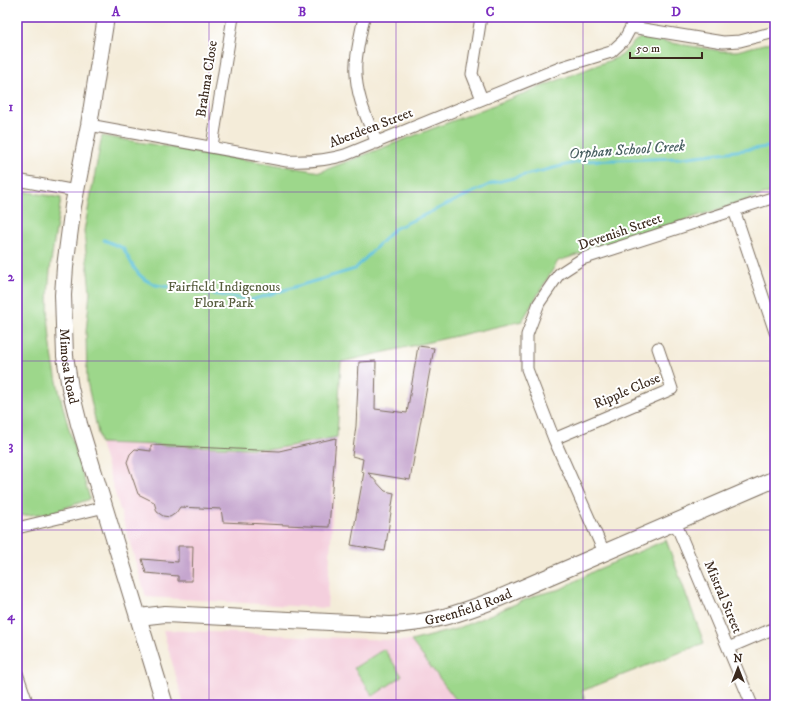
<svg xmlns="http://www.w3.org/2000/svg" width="792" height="722" font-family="'IM FELL DW Pica',serif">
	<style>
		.built { fill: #f4cfdd }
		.green { fill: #9dd78b; stroke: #6c8054 }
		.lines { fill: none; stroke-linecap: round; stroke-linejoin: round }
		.stream { stroke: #5fc2dd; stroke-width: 3 }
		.building { fill: #c5a5ce }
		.street-casing { stroke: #7c6e5f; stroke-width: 13 }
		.secondary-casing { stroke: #7c6e5f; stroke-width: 18 }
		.street { stroke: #fff; stroke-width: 11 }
		.secondary { stroke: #fff; stroke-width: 16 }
		.grid { fill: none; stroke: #7b2cbf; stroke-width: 1; stroke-opacity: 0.55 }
		.labels { text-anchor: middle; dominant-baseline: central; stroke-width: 4; stroke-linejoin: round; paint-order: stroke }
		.street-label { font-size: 14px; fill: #3b2a1e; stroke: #fff }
		.park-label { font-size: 14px; fill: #585e3f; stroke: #fff }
		.water-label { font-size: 15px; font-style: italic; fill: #485f61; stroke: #fff }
		.neatline { fill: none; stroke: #7b2cbf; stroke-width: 1.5 }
		.grid-label { font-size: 13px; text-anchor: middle; font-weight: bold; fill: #7b2cbf }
	</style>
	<rect width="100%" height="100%" fill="#fff"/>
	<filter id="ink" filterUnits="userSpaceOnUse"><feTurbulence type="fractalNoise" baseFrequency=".025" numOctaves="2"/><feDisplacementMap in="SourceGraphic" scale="8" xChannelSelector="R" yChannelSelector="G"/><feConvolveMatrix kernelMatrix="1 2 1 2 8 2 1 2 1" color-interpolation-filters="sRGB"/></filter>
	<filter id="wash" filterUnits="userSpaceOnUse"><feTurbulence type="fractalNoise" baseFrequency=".012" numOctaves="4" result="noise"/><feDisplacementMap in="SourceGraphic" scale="16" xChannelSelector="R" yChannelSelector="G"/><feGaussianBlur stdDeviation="0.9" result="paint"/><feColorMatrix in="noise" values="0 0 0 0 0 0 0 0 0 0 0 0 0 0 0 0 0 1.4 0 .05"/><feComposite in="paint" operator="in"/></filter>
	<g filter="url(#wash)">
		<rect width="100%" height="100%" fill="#f4ecd9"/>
		<path class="built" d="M337,437l-10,171 -181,-11 -46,-154 174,6z
			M163,630l248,11 49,64h-276z"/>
		<path class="green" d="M641,38l80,13h16l38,-10v150l-217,70 -36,60 -181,41 -4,75 -63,12 -174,-6 -13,-62 -1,-49 4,-40 -6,-61 18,-95 218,36 301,-116 14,-15z
			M17,190l44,8c-4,28 -10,56 -12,84 -6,74 20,147 41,217l-40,14 -33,3z
			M666,540l38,103 -122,48 4,14h-126l-49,-64 45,-12 81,-34 24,-6 33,-18z
			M384,649l18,27 -29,20 -19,-28z"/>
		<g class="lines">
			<path class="stream" d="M104,240l19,8c11,18 12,29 33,37l95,15 104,-31 39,-40 99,-46 89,-22 99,-3 94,-12"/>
		</g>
		<g id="blocks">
			<path class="building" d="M418,346l16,2 -24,132 -42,-7 17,18 9,2 -9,58 -34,-6 13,-73 -3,-1 2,-12 -11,-3 4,-30 3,-64 17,-1 -1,48 32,4z
				M336,438l-7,89 -106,-5 -2,-13 -41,-2 -4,6 -6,4 -7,-1 -6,-4 -3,-10 -16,-8 -11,-32 3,-8 5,-5 16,2v-6l128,6z
				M178,546h15l-1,35h-14v-5l-32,-3 -4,-14 36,3z"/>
		</g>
	</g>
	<g filter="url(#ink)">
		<use href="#blocks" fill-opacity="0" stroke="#7c6e5f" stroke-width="1"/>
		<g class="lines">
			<defs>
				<path id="street" d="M364,17c-3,15 -7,31 -8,46 -2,28 10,54 21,80
					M481,17l-9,57 10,25
					M631,27l92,15 17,-1 35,-9
					M89,125l198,36c21,1 38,0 58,-6l217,-88 49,-15 13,-12 7,-13 2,-10
					M212,146l21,-129
					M17,180l59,11
					M734,210l41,122
					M554,439l118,-50 -14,-41
					M675,522l77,183
					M17,528l88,-21
					M604,552l-50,-113 -27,-70v-34l12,-32 20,-29 23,-15 193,-62
					M728,648l47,-20
					M17,673l11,32"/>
				<g id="secondary">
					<path id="s1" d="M106,17l-17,108 -16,81 -8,61 -2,28 2,61 5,32 9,36 86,281"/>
					<path id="s2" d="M139,617l26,-3 225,11c38,-1 71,-12 107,-26l278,-120"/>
				</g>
			</defs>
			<use href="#street" class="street-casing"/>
			<use href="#secondary" class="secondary-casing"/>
			<use href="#street" class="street"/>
			<use href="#secondary" class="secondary"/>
		</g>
	</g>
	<path class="grid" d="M209,17v688M396,17v688M583,17v688M17,192h758M17,361h758M17,530h758"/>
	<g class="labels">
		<g class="street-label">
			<text transform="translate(207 79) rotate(-81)">Brahma Close</text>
			<text transform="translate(371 128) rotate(-21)">Aberdeen Street</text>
			<text transform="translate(620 232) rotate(-19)">Devenish Street</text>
			<text stroke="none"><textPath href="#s1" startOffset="353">Mimosa Road</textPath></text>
			<text transform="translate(627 391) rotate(-23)">Ripple Close</text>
			<text transform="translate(723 597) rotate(67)">Mistral Street</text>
			<text stroke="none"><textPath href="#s2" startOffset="332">Greenfield Road</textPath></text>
		</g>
		<g class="park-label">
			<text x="224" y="287">Fairfield Indigenous<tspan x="224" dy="16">Flora Park</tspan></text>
		</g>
		<g class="water-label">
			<text transform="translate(627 150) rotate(-4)">Orphan School Creek</text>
		</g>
	</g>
	<rect width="792" height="722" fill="none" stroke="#fff" stroke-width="44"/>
	<g transform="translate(738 668)" stroke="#ffffff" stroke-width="3" paint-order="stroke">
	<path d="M0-3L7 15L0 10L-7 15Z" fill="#3b2a1e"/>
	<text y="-6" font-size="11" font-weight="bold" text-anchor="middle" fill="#3b2a1e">N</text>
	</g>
	<path d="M630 52v6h72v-6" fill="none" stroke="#3b2a1e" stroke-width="2"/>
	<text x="636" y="52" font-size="12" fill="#3b2a1e" stroke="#ffffff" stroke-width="3" paint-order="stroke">50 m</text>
	<rect x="22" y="22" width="748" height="678" class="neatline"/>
	<g class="grid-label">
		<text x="116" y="16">A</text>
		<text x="302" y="16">B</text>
		<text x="490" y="16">C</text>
		<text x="676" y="16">D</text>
		<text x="11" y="111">1</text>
		<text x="11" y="281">2</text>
		<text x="11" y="450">3</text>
		<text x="11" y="620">4</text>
	</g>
</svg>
